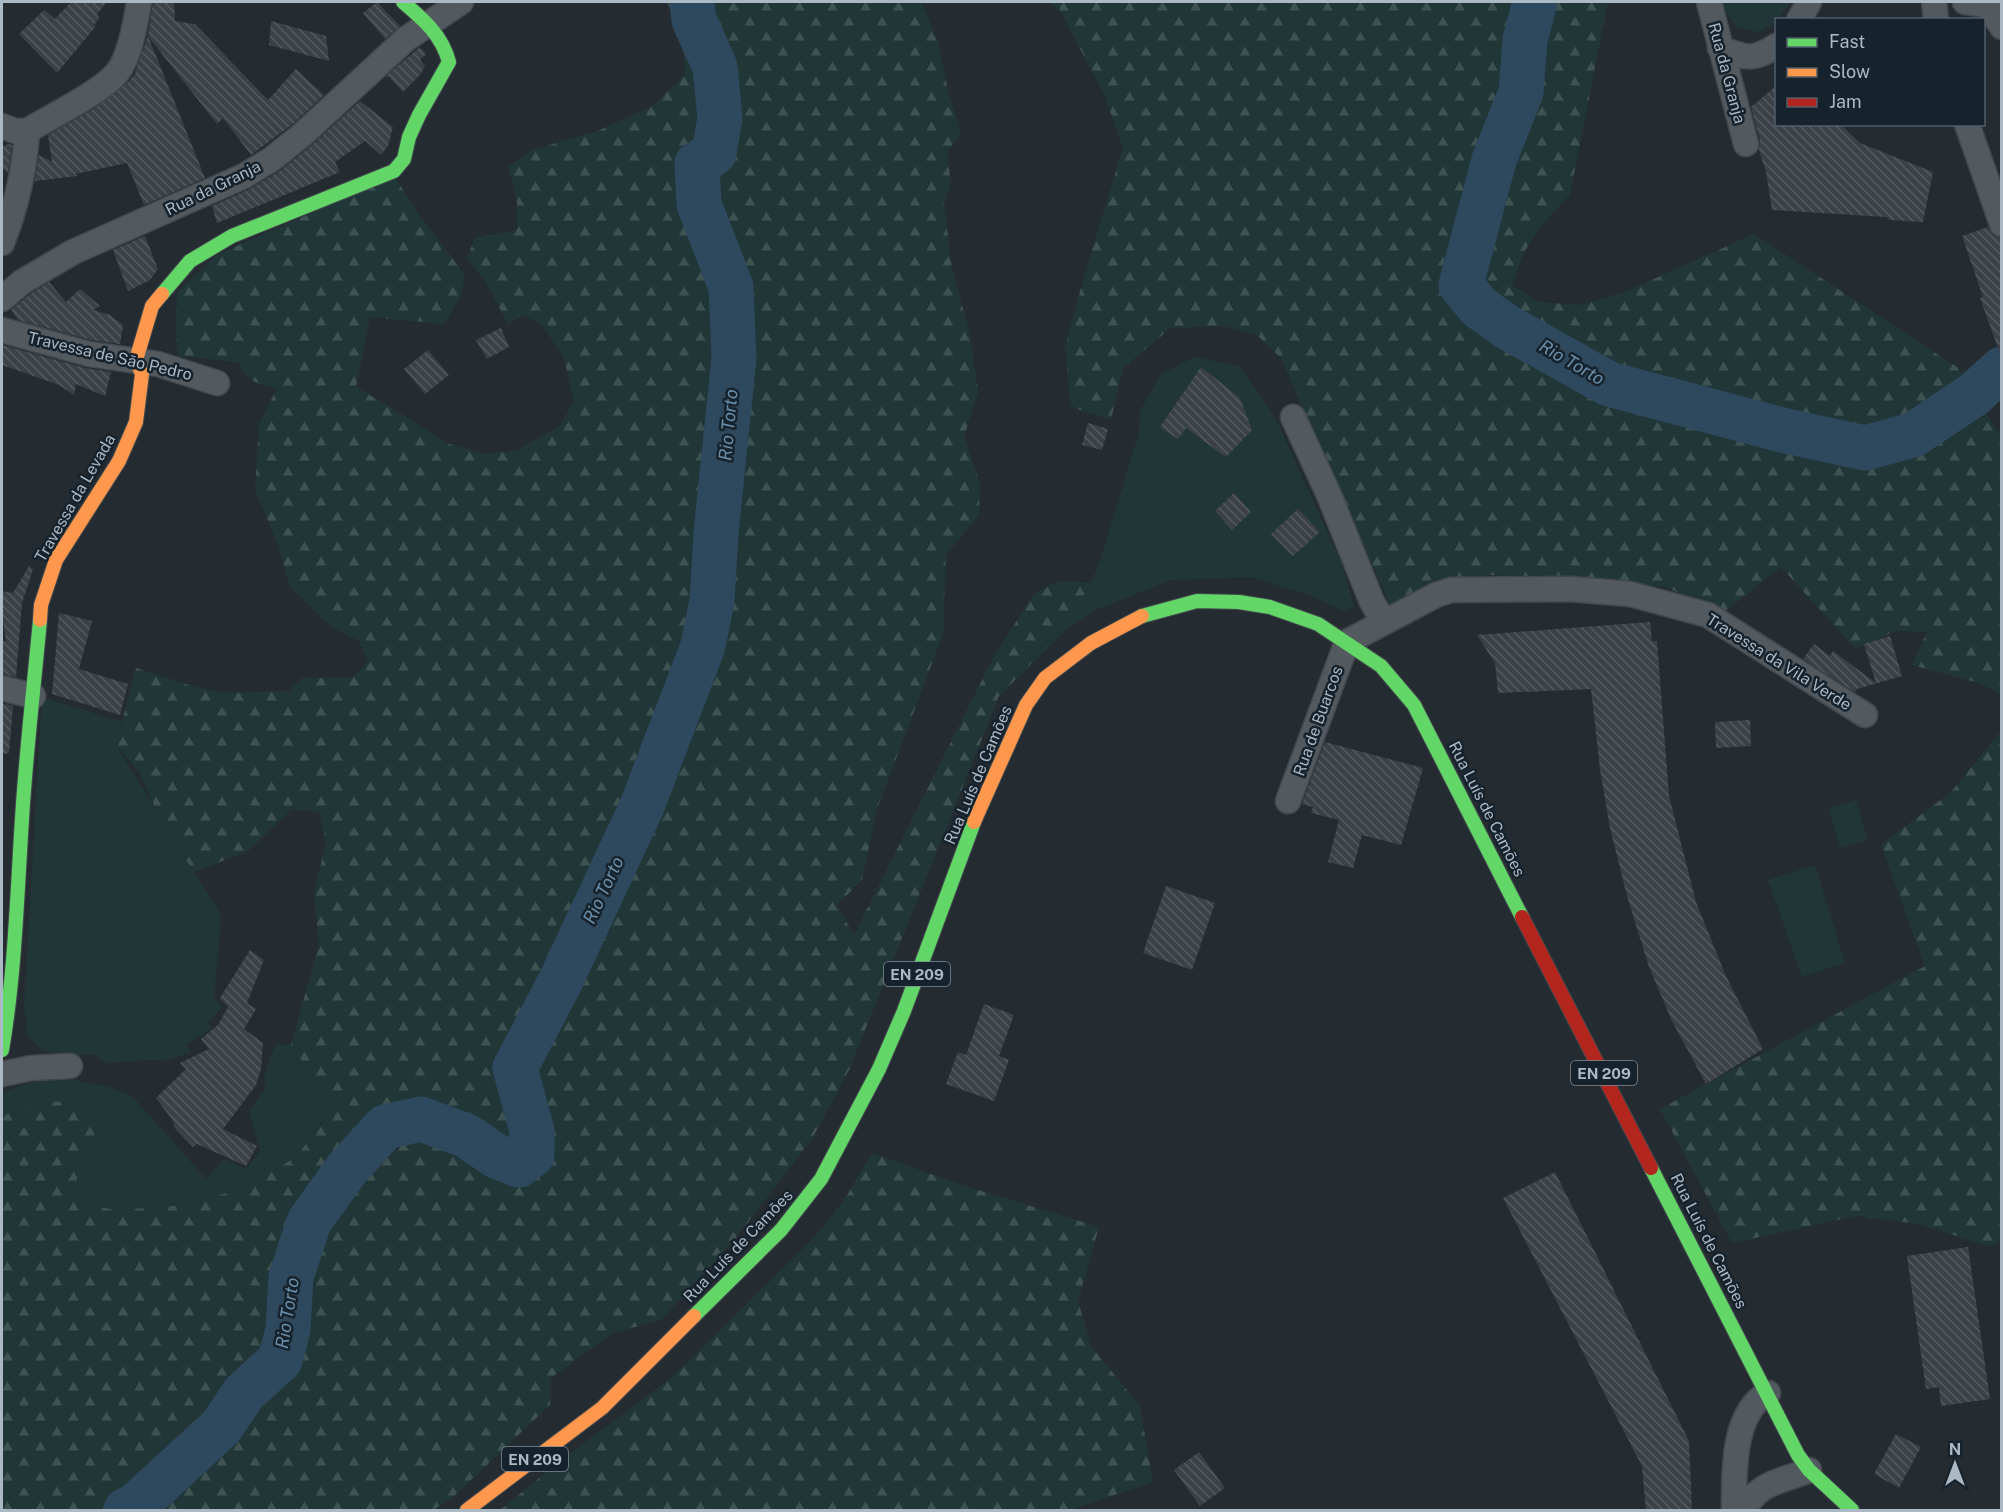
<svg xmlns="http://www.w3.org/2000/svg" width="2003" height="1512" font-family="'Public Sans',sans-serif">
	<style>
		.green { fill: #213737 }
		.forest { fill: url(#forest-firs) }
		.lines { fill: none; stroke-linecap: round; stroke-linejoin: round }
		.river { stroke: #2e485d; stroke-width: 45 }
		.building { fill: url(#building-back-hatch) }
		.street-casing { stroke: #42484d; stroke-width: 27 }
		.fast-casing { stroke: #42484d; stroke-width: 16 }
		.slow-casing { stroke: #42484d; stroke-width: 16 }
		.jam-casing { stroke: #42484d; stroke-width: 16 }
		.street { stroke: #525a60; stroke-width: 24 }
		.fast { stroke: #63d668; stroke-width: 14 }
		.slow { stroke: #ff974d; stroke-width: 14 }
		.jam { stroke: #b3261e; stroke-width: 14 }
		.labels { text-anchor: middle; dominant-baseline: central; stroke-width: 5; stroke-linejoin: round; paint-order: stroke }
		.shield { fill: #17232c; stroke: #7f8c97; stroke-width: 1.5 }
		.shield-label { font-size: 15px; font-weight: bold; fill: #abb9c5 }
		.street-label { font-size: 16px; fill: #abb9c5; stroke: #17232c }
		.water-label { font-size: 18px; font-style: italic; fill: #698fac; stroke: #17232c }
	</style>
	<defs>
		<pattern id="forest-firs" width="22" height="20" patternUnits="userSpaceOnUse" patternTransform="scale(1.5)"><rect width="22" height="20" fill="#213737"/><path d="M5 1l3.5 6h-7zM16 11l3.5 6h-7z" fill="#3f5252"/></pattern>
		<pattern id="building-back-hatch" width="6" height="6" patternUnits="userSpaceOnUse" patternTransform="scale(1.5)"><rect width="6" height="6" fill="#3b4147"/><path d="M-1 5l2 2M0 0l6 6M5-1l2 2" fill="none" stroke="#555a60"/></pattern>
	</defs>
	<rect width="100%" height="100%" fill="#242c32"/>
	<path class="green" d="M1721,2h69l-11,17 -3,1v3l-18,9 -22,-5z
		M1194,357l46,9 36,53 65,143 13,44 -10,5 -35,-16 -58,-18 -80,3 -75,30 -32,21 27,-48 9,-22 39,-129 1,-21 20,-36z
		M42,697l80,25 -6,23 105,170 -7,83 8,9 -14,15 4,6 -25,16 4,8 -26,9 -13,-1 -45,3 -13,-8h-30l-21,-4 -15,-15 -4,-29z
		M1856,800l12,40 -28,8 -11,-40z
		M1815,865l30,98 -43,14 -34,-97z
		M275,1045h16l43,61 -38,51 -49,30 -61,18 -68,5 -28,-4 -14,-20 -74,-68v-26l35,-11 37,-1 36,7 23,10 73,82 18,-20 22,10 14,-18 -11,-40 17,-23 -2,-11z"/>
	<path class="forest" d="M667,2h254l17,40 11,53 12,38 -14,19 4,32 -7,20 8,65 18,65 8,58 -14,45 16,46 -1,32 -33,40 -3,79 -66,175 -15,71 -25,25 17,30 138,-275 41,-65 25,-14 33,2 -27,48 -65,65 -150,374 -37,69 -77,100 -74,81 -48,13 -62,45 -1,27 -98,93 -19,12h-431v-392c17,-15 50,-19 72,-15 6,1 12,6 16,10l5,25 -15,22 -4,26 14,20 28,4 68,-5 61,-18 49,-30 38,-50 -43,-62 28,-100 -5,-50 12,-54 -7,-29 -27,-3 -44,42 -54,21 -29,-43 -26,-57 -23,-27 20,-77 56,18 28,7 69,-2 13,-13h50l16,-16 -9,-21 -30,-16 -38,-37 -15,-48 -21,-50 4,-66 18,-36c-21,-5 -29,-5 -38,-26l-61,-6 -2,-22 1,-42 40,-37 177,-79 24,37 47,62 -4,21 -17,28 -74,-7 -14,70 55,33 35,23 39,11 32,-4 43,-24 14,-25 -10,-43 -22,-33 -19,-10 -15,9 -22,-42 -19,-24 8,-20 42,-8v-27l-8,-37 23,-16 63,-18 58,-26 32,-32 -1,-35z
		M1048,2h560l-38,192 -32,36 -14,22 -12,33 26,17 44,3 45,-14 127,-57 203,133 44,70v257l-22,-11 -67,-18 15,-33 -32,-1 -39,18 -75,-82 -57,45 -59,-25 -82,-10 -94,-2 -50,6 -48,26 -110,-249 -23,-22 -34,-10 -53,2 -48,40 -12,52 -40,-13 -6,-60 20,-74 38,-125 -19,-54 -45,-85z
		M2001,731v508l-10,8 -72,-23 -63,-8 -124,27 -72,-134 265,-143 -44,-121 70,-53z
		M872,1153l90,32 137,42 -21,74 13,45 49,60 13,76 -84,28h-569l60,-49 110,-82 143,-140 30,-37z"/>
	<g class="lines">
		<path class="river" d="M1535,2l-10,38 -4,52 -27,68 -33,125 18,22 28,20 102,57 173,46 83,18 48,-13 60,-40 29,-26
			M126,1510l10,-5 85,-78 23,-34 36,-33 8,-30 3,-53 18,-55 37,-52 39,-43 36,-8 46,17 29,20 23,9 13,-10v-24l-17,-63 46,-88 81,-174 61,-160 9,-45 4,-68 18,-175 -3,-71 -32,-83 -2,-40 17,-11 6,-35 -5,-51 -21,-47 -2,-18"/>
	</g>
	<path class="building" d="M71,2h36l-10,12 2,4 -5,7 2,1 -39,47 -38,-39 25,-24 11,9z
		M153,2h21l1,19 20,3 73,76 28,-31 28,26 -30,28 -43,32 -28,-37 -6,6 -69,-88z
		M377,2l23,24 -15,13 -22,-26z
		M271,21l55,15 3,25 -60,-16z
		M148,36l57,142 -61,27 -17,-42 -52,11 3,2 -43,5 4,-26 13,7 -4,-27 47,-27 32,-25 9,-10 -1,-1z
		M420,47l6,7 -6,6 5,6 -5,9 -17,17 -13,-14 -4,-2z
		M1776,86v38h64l20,19 73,29 -10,50 -33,-2 -4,-3 -114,-7 -6,-38 -7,-22 1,-10 -9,-33z
		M360,101l33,26 -5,19 -7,9 -16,-14 -30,21 5,10 -123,51 -5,-17 38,-17 30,-18 33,-27z
		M8,144l4,1 -4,28 -6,-5v-21z
		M1988,227l5,8 8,3v113h-2l-19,-53 3,-1 -21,-61z
		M145,236l13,33 -8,11 -22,11 -15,-41z
		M49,282l17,20 14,-13 20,17 -7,4 17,5 13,10 -3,19 -28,-4 -74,-20 -7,-10 19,-16z
		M501,328l8,19 -22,12 -11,-19z
		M2,345l83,23 26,4 -6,24 -29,-12 -2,11 -15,-10 -57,-20z
		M428,350l21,25 -24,19 -21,-25z
		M1201,367l39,31 12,32 -26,27 -40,-29 -8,11 -18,-12z
		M1088,423l20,6 -6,21 -20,-5z
		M1234,493l17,19 -19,18 -17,-19z
		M1298,509l22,23 -27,24 -22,-22z
		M29,566l4,3 -11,34 -6,74 -14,-3v-33h4l-4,-28v-22l11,2z
		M59,613l33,8 -13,48 49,15 -8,31 -68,-21z
		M1650,622l2,19h5l12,155 27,106 29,72 38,75 -57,35 -34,-63 -23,-54 -22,-71 -17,-68 -10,-59 -9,-80 -93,4 -3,-30 -18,-28z
		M1890,636l12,40 -45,13 -2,3 -52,-33 11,-15 16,12 3,-5 43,32 -12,-39z
		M2,703l11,3 -4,47 -7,1z
		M1750,720l1,26 -35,2 -1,-26z
		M1325,742l98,26 -22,77 -39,-10 -9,33 -25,-6 11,-42 -28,-7 2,-6 -11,-3z
		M1166,886l49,17 -23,67 -49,-17z
		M250,950l14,10 -17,43 9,6 -12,20 19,14 -2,26 -5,16 -33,44 34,17 -11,20 -49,-22 -4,3 -19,-20 -1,-6 -17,-23 30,-29 -6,-6 29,-14 -8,-10 17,-14 10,-18 -8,-9z
		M984,1004l30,11 -15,41 10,4 -15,41 -48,-17 12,-32 8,3z
		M1555,1172l134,269 3,69h-46l-4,-44 -139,-268z
		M1968,1247l22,152 -49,7 -2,-19 -13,2 -19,-133z
		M1896,1434l25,13 -22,41 -25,-14z
		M1199,1452l26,36 -25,18 -26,-36z"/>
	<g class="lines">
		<defs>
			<path id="street" d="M1709,2l37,142
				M1934,2l2,18
				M1965,2l16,2 21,-1
				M1986,4l16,23
				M1799,20l10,-18
				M1720,48c25,10 33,13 56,-2
				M1967,124l35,100
				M2,126l13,5h12
				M2,243c14,-36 23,-73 25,-112 23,-14 74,-39 90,-58 13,-16 19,-52 22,-71
				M2,299l20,-17 51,-30 171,-76 28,-17 31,-25 103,-95 55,-37
				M2,330l87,24 69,10 59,19
				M1293,417l36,78 43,107 12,20
				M2,688l31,8
				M1288,801l59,-159 89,-47 15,-5 119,-1 60,5 78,21 157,100
				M2,1074l29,-6 39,-2
				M1734,1510c0,-35 -2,-98 34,-117
				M1743,1510c19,-30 36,-27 66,-40"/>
			<path id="fast" d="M162,294l28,-33 42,-25 162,-65 10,-12 5,-22 10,-22 30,-53c-7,-27 -26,-43 -46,-60
				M1142,616l55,-15 42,1 31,5 48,17 63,42 33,39 108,212
				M2,1050c13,-76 15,-154 20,-231 4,-67 12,-133 18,-199
				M1651,1168l147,287 11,15 43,40
				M694,1316l87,-86 40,-51 58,-110 25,-58 70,-189"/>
			<path id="slow" d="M40,620l1,-15 15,-45 63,-99 17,-39 6,-48 -6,-14 16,-54 10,-12
				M974,822l52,-117 19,-27 46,-35 51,-27
				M467,1510l135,-102 92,-92"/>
			<path id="jam" d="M1522,917l129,251"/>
		</defs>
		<use href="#street" class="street-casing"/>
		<use href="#fast" class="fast-casing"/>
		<use href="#slow" class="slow-casing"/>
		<use href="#jam" class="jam-casing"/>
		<use href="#street" class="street"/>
		<use href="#fast" class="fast"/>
		<use href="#slow" class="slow"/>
		<use href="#jam" class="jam"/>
	</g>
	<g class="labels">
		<g class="shield">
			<rect x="884" y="962" width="66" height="24" rx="4.5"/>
			<rect x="1571" y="1061" width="66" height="24" rx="4.5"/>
			<rect x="502" y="1447" width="66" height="24" rx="4.5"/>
		</g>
		<g class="shield-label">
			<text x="917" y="974">EN 209</text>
			<text x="1604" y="1073">EN 209</text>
			<text x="535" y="1459">EN 209</text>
		</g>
		<g class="street-label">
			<text transform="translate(1727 73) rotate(75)">Rua da Granja</text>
			<text transform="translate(213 188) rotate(-26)">Rua da Granja</text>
			<text transform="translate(110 356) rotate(13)">Travessa de São Pedro</text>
			<text transform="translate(75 498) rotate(-60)">Travessa da Levada</text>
			<text transform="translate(1779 662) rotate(32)">Travessa da Vila Verde</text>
			<text transform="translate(1318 721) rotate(-70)">Rua de Buarcos</text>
			<text transform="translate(978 775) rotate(-67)">Rua Luís de Camões</text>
			<text transform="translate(1487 809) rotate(63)">Rua Luís de Camões</text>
			<text transform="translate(1709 1241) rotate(63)">Rua Luís de Camões</text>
			<text transform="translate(738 1246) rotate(-46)">Rua Luís de Camões</text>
		</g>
		<g class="water-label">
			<text transform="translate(1572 362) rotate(30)">Rio Torto</text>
			<text transform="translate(728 425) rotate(-85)">Rio Torto</text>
			<text transform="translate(603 890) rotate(-65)">Rio Torto</text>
			<text transform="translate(287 1313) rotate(-81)">Rio Torto</text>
		</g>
	</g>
	<rect width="2003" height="1512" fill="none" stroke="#abb9c5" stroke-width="6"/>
	<rect x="1775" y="18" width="210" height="108" fill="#17232c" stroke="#525f69" stroke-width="1.5"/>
	<rect x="1787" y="38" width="30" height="9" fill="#63d668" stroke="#525f69" stroke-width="1.5"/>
	<text x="1829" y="48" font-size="18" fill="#abb9c5">Fast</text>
	<rect x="1787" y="68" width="30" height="9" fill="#ff974d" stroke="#525f69" stroke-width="1.5"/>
	<text x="1829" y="78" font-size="18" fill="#abb9c5">Slow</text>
	<rect x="1787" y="98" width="30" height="9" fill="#b3261e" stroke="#525f69" stroke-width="1.5"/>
	<text x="1829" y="108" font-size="18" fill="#abb9c5">Jam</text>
	<g transform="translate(1955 1464)" stroke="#17232c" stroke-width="4.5" paint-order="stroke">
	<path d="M0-4.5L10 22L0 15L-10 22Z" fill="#abb9c5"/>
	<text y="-9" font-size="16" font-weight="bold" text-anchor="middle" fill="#abb9c5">N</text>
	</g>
</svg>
